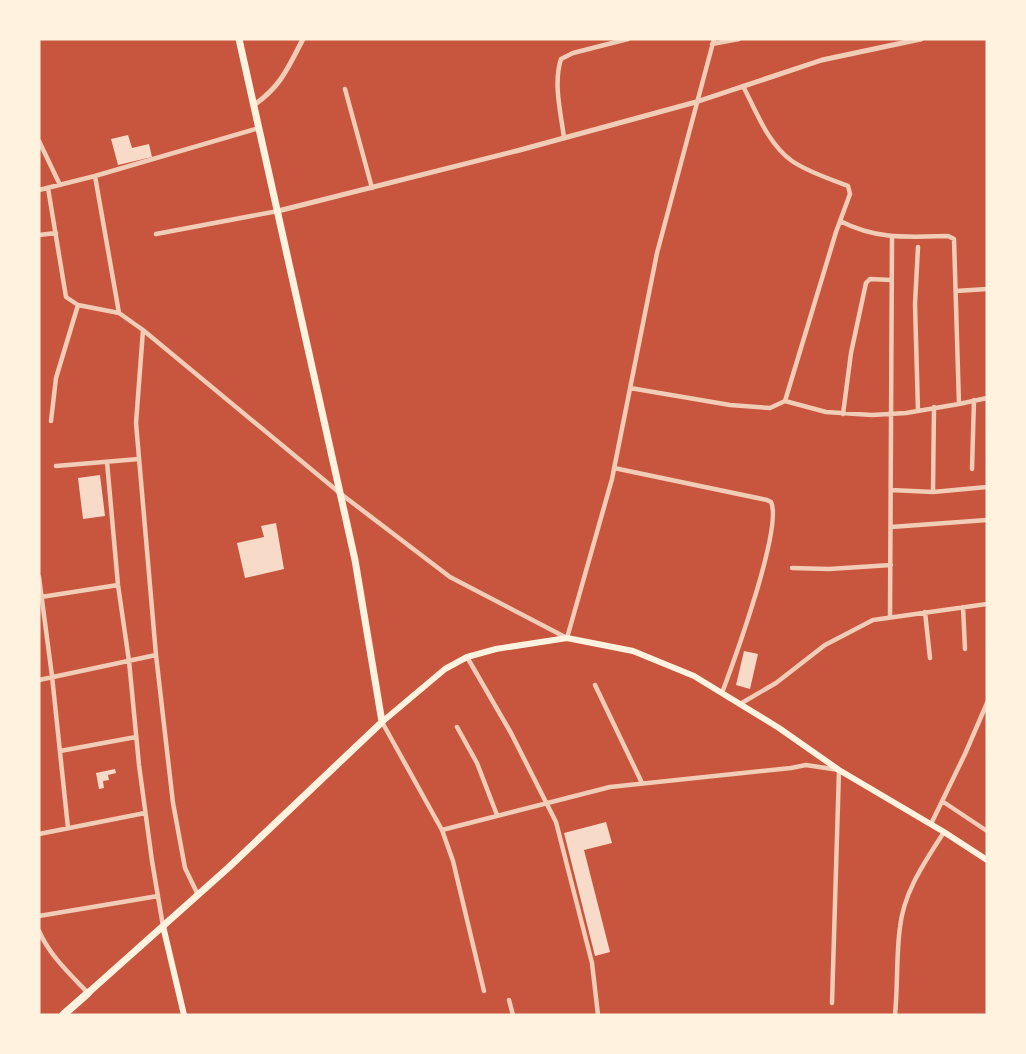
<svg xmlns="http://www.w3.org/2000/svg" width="1026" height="1054" font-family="'IBM Plex Serif',serif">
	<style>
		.building { fill: #f7dbc8 }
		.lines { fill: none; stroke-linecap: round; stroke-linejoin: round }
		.minor { stroke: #f1ccb7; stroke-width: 4.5 }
		.tertiary { stroke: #f1ccb7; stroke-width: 5 }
		.secondary { stroke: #fff3e0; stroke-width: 6 }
		.primary { stroke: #fff3e0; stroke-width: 7 }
		.trunk { stroke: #fff3e0; stroke-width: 8 }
	</style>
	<rect width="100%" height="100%" fill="#c8553d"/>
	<path class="building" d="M128,135l4,13 17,-4 3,13 -34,8 -7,-26z
		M100,475l5,41 -22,3 -5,-41z
		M276,523l8,46 -39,9 -8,-35 27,-6 -3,-11z
		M744,651l14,3 -8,35 -14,-4z
		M115,769l1,4 -8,2 1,5 -6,1 1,7 -5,1 -3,-16z
		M606,822l6,21 -28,7 26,102 -15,4 -31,-123z"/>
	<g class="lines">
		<path class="minor" d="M712,44l27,-5
			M743,86c13,25 25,58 49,75 16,11 38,18 56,25l2,8 -14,38 -51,169
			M345,89l27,99
			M564,138c-3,-25 -11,-54 -3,-79l12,-6 55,-14
			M39,141l21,44
			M48,188l18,109 12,8 41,8
			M39,190l56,-14
			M840,221c37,19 68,16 108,15l6,3 5,165 28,-6
			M156,234l122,-23
			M39,235l17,-2
			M956,291l31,-2
			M143,330l-24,-17 -24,-137 164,-48
			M630,388l100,17 40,3 15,-7 41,11 46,3 34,-2 53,-9
			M918,411l-3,-107 3,-57
			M843,414l8,-61 15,-70 4,-4 21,1
			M51,421l5,-43 22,-73
			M107,462l11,123 11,76 10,104 13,96 11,65
			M56,466l83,-7
			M614,468l153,32 4,2c12,25 -37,159 -49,191
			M972,469l2,-69
			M891,490l42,2 54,-5
			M933,492l1,-85
			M891,527l96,-7
			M792,568l37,1 62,-4
			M39,577l13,99 16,152
			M41,597l77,-12
			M963,607l2,42
			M925,612l5,46
			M890,617l2,-380
			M156,655l-20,-232 7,-93 198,164 109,83 117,61 45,-159 45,-226 57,-214
			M467,657l44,76 45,89 36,141 6,52
			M39,680l117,-25 17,148 12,65 13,27
			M595,685l47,98
			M740,704l36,-21 49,-38 48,-25 114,-16
			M382,722l60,108 11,31 31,130
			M457,727l20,36 20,52
			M60,751l76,-14
			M942,801l45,30
			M931,824l34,-70 22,-51
			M442,830l168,-43 181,-19 15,-3 33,5 -7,233
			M39,834l106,-21
			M39,916l119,-20
			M39,931c11,25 30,42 49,62
			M509,1000l4,15
			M895,1015c3,-29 1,-59 5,-88 4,-36 25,-65 44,-95"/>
		<path class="tertiary" d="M254,105c27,-19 34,-37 49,-66
			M278,211l242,-61 176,-48 126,-42 99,-21"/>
		<path class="secondary" d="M382,722l63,-53 22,-12 29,-8 71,-11 66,13 61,25 85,52 60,42 105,62 43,28
			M163,926l21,89"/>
		<path class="primary" d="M88,993l140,-125 154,-146 -27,-162 -116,-521"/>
		<path class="trunk" d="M63,1015l25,-22"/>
	</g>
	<rect width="1026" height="1054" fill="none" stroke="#fff3e0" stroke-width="81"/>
</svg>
